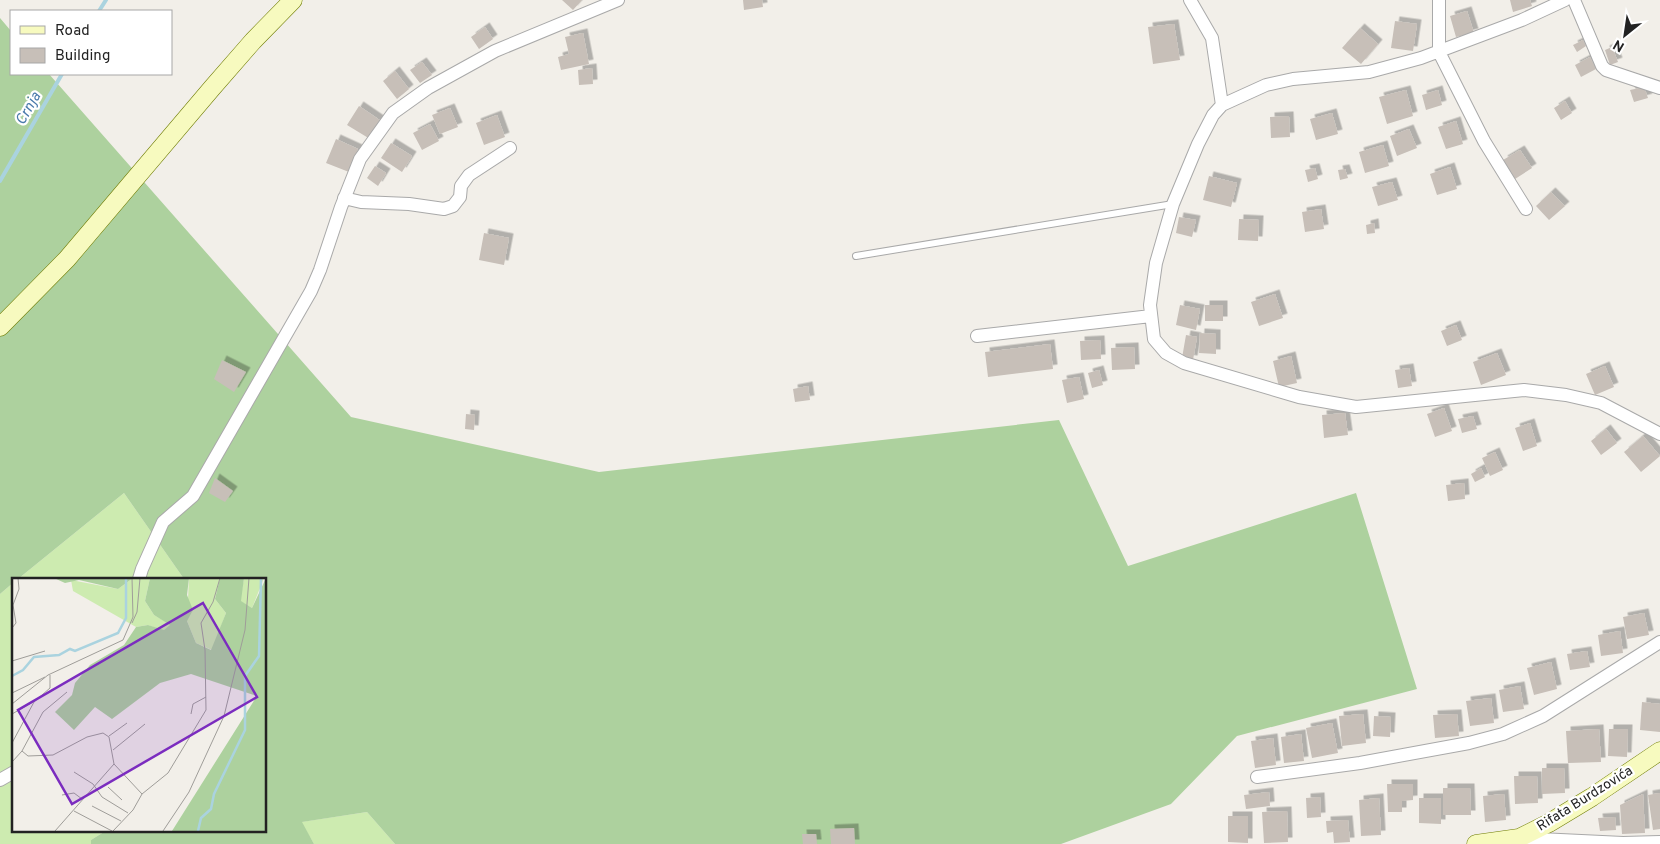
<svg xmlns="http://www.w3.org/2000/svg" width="1660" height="844" font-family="Overpass,sans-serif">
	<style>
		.grass { fill: #cdebb0 }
		.forest { fill: #add19e }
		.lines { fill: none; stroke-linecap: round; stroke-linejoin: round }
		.stream { stroke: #aad3df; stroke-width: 4 }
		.building { fill: #c7bfb8; filter: url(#shadow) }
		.lane-casing { stroke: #a9a9a9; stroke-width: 8 }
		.street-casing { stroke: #a9a9a9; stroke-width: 14 }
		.secondary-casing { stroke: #707d05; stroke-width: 19 }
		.lane { stroke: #fff; stroke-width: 6 }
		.street { stroke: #fff; stroke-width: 12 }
		.secondary { stroke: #f7fabf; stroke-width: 18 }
		.labels { text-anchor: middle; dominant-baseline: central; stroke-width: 4.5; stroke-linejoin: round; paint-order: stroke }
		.street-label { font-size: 14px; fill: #222; stroke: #fff }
		.water-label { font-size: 15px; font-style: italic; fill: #4a7aab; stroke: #fff }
		.inset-river { fill: none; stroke: #aad3df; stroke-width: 2.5 }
		.inset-road { fill: none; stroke: #9f9d99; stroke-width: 1 }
		.view { fill: #7b2cbf; fill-opacity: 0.15; stroke: #7b2cbf; stroke-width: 2.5 }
		.inset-edge { fill: none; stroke: #222; stroke-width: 2.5 }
	</style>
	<defs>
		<filter id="shadow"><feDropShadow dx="4.5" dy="-4.5" stdDeviation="0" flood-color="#0004"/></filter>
	</defs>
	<rect width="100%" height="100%" fill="#f2efe9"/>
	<path class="grass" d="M124,493l60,86h-166z
		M14,582v248h93l-16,10v4h-91v-250z
		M367,812l28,32h-81l-13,-22z"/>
	<path class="forest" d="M0,18l11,13v43h38l302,343 248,55 460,-52 69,146 228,-73 61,196 -180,47 -66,68 -110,40h-666l-28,-32 -65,10 12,22h-223v-4l16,-10h158v-251h-81l-60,-86 -106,86h-4v3l-14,12z"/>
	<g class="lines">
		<path class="stream" d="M99,11l7,-11
			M0,181l62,-107"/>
	</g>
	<path class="building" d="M562,0h20l-9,10z
		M743,0h19l1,7 -19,3z
		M1510,0h20l2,6 -19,6z
		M1467,11l7,22 -18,4 -6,-21z
		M1395,21l22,3 -4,27 -22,-3z
		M1174,24l6,36 -27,4 -5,-37z
		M485,27l8,12 -14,10 -8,-12z
		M1360,28l18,16 -17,20 -19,-16z
		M583,33l6,31 -28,6 -3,-13 11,-3 -4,-17z
		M1583,40l3,6 -9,6 -4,-7z
		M1612,47l6,15 -8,3 -5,-15z
		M1590,57l6,12 -15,8 -6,-12z
		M422,62l10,13 -12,8 -10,-13z
		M592,68l1,16 -14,1 -1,-15z
		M395,71l14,18 -12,10 -14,-18z
		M1644,87l4,11 -14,4 -4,-12z
		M1406,90l7,26 -26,8 -8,-27z
		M1438,90l4,15 -16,5 -4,-15z
		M1565,101l7,12 -11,7 -7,-12z
		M359,106l22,15 -11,18 -23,-14z
		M450,108l8,19 -18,7 -8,-19z
		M1332,113l6,21 -22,6 -6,-21z
		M497,115l8,22 -21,8 -8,-22z
		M1289,116l1,21 -19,1 -1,-21z
		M1456,121l7,23 -17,5 -8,-22z
		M430,124l9,17 -17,9 -9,-17z
		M1409,129l8,19 -20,8 -7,-20z
		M336,139l22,10 -9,23 -23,-9z
		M391,143l21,13 -10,16 -21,-14z
		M1383,145l6,21 -24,7 -6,-21z
		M1520,150l12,18 -17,11 -12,-19z
		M375,166l11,7 -8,13 -11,-8z
		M1450,167l7,22 -20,6 -7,-21z
		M1315,168l3,11 -10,3 -3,-12z
		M1345,169l3,9 -8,2 -2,-10z
		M1209,176l28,7 -6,24 -28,-7z
		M1392,182l6,18 -20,6 -6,-19z
		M1551,192l14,14 -16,14 -13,-14z
		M1321,209l3,20 -19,3 -3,-20z
		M1179,217l17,3 -4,17 -16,-4z
		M1239,219l20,1 -1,21 -20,-1z
		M1374,223l1,10 -8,1 -1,-9z
		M484,233l25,5 -5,27 -25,-5z
		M1275,294l8,24 -24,8 -8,-24z
		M1180,305l20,4 -4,21 -20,-5z
		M1205,305h18v16h-18z
		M1456,325l6,15 -15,6 -6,-15z
		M1200,333l16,1v20l-17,-1z
		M1186,335l11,2 -4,23 -11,-2z
		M1100,340l1,19 -20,1 -1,-19z
		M1050,344l3,25 -65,8 -3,-25z
		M1134,347l1,22 -23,1 -1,-22z
		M1497,353l9,22 -25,10 -8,-23z
		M1291,356l6,27 -18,4 -6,-26z
		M222,360l24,12 -12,20 -20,-13z
		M1605,366l9,21 -19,8 -9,-21z
		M1409,368l3,18 -14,2 -3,-18z
		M1099,370l4,15 -11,3 -4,-15z
		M1079,377l5,22 -17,4 -5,-23z
		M808,386l2,14 -15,2 -2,-13z
		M1444,408l8,23 -17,6 -8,-23z
		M1345,413l3,22 -24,3 -2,-23z
		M466,414l9,1 -1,15 -9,-1z
		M1473,416l4,13 -15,4 -4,-14z
		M1530,423l7,23 -14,5 -8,-23z
		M1606,429l11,14 -16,12 -10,-14z
		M1643,436l17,20 -19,16 -17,-20z
		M1495,452l8,18 -13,6 -8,-18z
		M1481,468l4,9 -10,5 -4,-8z
		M215,478l18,13 -8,11 -16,-9z
		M1464,483l1,16 -17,2 -2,-16z
		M1644,613l5,22 -22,4 -4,-22z
		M1620,631l3,22 -22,3 -3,-21z
		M1587,651l3,16 -20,3 -3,-16z
		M1551,662l6,27 -23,6 -7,-27z
		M1520,686l4,23 -21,3 -4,-22z
		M1491,698l3,25 -24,3 -4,-25z
		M1642,702l18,2v28l-20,-2z
		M1363,714l3,29 -24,3 -3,-30z
		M1457,714l2,22 -24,2 -2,-23z
		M1374,716l17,1 -1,20 -17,-1z
		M1332,723l6,30 -26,5 -6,-30z
		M1599,729l2,33 -33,1 -2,-32z
		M1609,729h19l-1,28 -19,-1z
		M1301,734l3,27 -20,2 -3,-26z
		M1273,738l3,27 -21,3 -4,-27z
		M1542,768h22l1,25 -23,1z
		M1514,776h23l1,27 -23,1z
		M1387,784h26v16l-11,1v11h-14z
		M1443,788h27l1,27h-28z
		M1269,792l1,14 -24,3 -2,-14z
		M1660,793v36l-7,1 -5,-35z
		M1504,794l2,26 -21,2 -2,-26z
		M1643,794l2,39 -23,1 -2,-29z
		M1320,797l1,20 -14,1 -1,-20z
		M1379,798l2,37 -20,1 -2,-36z
		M1419,798h22v26l-22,-1z
		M1287,811l1,31 -24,1 -2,-31z
		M1228,816h20v27l-20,-1z
		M1615,817l1,13 -16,1 -2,-13z
		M1348,820l2,22 -16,1 -1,-11 -6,1 -1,-12z
		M854,828l1,16h-24l-1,-15z
		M802,834h14l1,10h-14z"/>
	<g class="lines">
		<defs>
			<path id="lane" d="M856,256l317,-52"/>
			<path id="street" d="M1190,0l22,38 10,67
				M1439,0v52l45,89 42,68
				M1565,0l-43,20 -101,38 -52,14 -76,7 -27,6 -44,20 -9,10 -15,29 -25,60 -17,59 -6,42 4,34 12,14 18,10 115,34 57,10 168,-17 42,5 35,8 59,31
				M1574,0l28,66 4,4 54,18
				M344,198l17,4 48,2 35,5 9,-3 7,-9 1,-11 8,-11 41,-27
				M977,336l174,-20
				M139,579l3,-10 21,-47 30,-26 118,-205 9,-21 21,-63 19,-48 33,-46 35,-25 67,-37 123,-51
				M1257,777l103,-14 109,-20 34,-9 40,-18 117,-74
				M0,780l14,-8
				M1521,838l102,5 37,-1"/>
			<path id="secondary" d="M0,327l67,-68 145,-171 41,-47 40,-41
				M1476,844l43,-6 30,-15 43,-26 68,-46"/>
		</defs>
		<use href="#lane" class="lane-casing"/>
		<use href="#street" class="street-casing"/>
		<use href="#secondary" class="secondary-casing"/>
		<use href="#lane" class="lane"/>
		<use href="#street" class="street"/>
		<use href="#secondary" class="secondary"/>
	</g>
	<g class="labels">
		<g class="street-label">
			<text transform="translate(1585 799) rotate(-32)">Rifata Burdzovića</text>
		</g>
		<g class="water-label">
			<text transform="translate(29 109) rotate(-60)">Crnja</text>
		</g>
	</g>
	<g transform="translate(12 578)">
		<rect width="254" height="254" fill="#f2efe9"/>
		<path d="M121,0h17l-5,23 9,14 17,10 -7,6 -16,-6 -12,2 -63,-36 -2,-11 47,9zM177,0h31l-5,21 11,14 -14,37 -16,-7 -9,-22zM232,0h20l-12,30 -12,-7z" fill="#cdebb0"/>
		<path d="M42,0h79l-15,11 -39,-9 -14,3zM138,0h39l-2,17 6,15 -6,11 9,22 15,7 15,-37 -11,-14 5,-21h24l-3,23 11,7 14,-30v253h-94l85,-135 -66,-22 -31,9 -48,36 -17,-12 -21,23 -19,-18 17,-17 3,-12 15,-18 34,-20 12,-18 12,-2 16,5 6,-5 -16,-10 -9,-14z" fill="#add19e"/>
		<path class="inset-river" d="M0,98l11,-6 11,-13 25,-2 11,-6 5,2 43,-18 8,-15v-40M186,253l3,-13 10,-9 3,-15 31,-64v-54l14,-20 2,-78"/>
		<path class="inset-road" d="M120,45l5,-11 3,-34M0,50l4,-5 -3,-18 6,-16 -1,-11M0,83l33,-10M0,115l33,-16M0,126l36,-29 75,-35 10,-23 -1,-39M0,136l21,-12M179,136l2,-10 13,-7M97,158l18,-13M0,165l22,-41 16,-14v-13M101,172l32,-26M10,173l6,5 25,-1 34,-18 16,-4 6,4 5,27 -59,67M0,184l10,-11 21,-39 24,-20M102,186l28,30M62,194l19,12 9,13 26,16M96,209l14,13M50,217l12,-2 8,6M80,228l29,15M62,233l38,20M101,253l20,-21 9,-16 26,-21 38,-63 -1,-60 -4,-27 12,-21 7,-24M151,253l26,-39 35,-76 21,-86 4,-52"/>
		<path class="view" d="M191,25l54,94 -185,107 -54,-94z"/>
		<rect width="254" height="254" class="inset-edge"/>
	</g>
	<rect x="10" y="10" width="162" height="65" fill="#ffffff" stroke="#a7a7a7"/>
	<rect x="20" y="26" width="25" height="8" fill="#f7fabf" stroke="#a7a7a7"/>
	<text x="55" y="35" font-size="15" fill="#222222">Road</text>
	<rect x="20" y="48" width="25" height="15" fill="#c7bfb8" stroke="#a7a7a7"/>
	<text x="55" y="60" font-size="15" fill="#222222">Building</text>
	<g transform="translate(1625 35) rotate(210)" stroke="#ffffff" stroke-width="4" paint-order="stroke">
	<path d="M0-4L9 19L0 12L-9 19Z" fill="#222222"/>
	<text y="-8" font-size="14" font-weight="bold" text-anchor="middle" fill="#222222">N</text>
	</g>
</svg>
